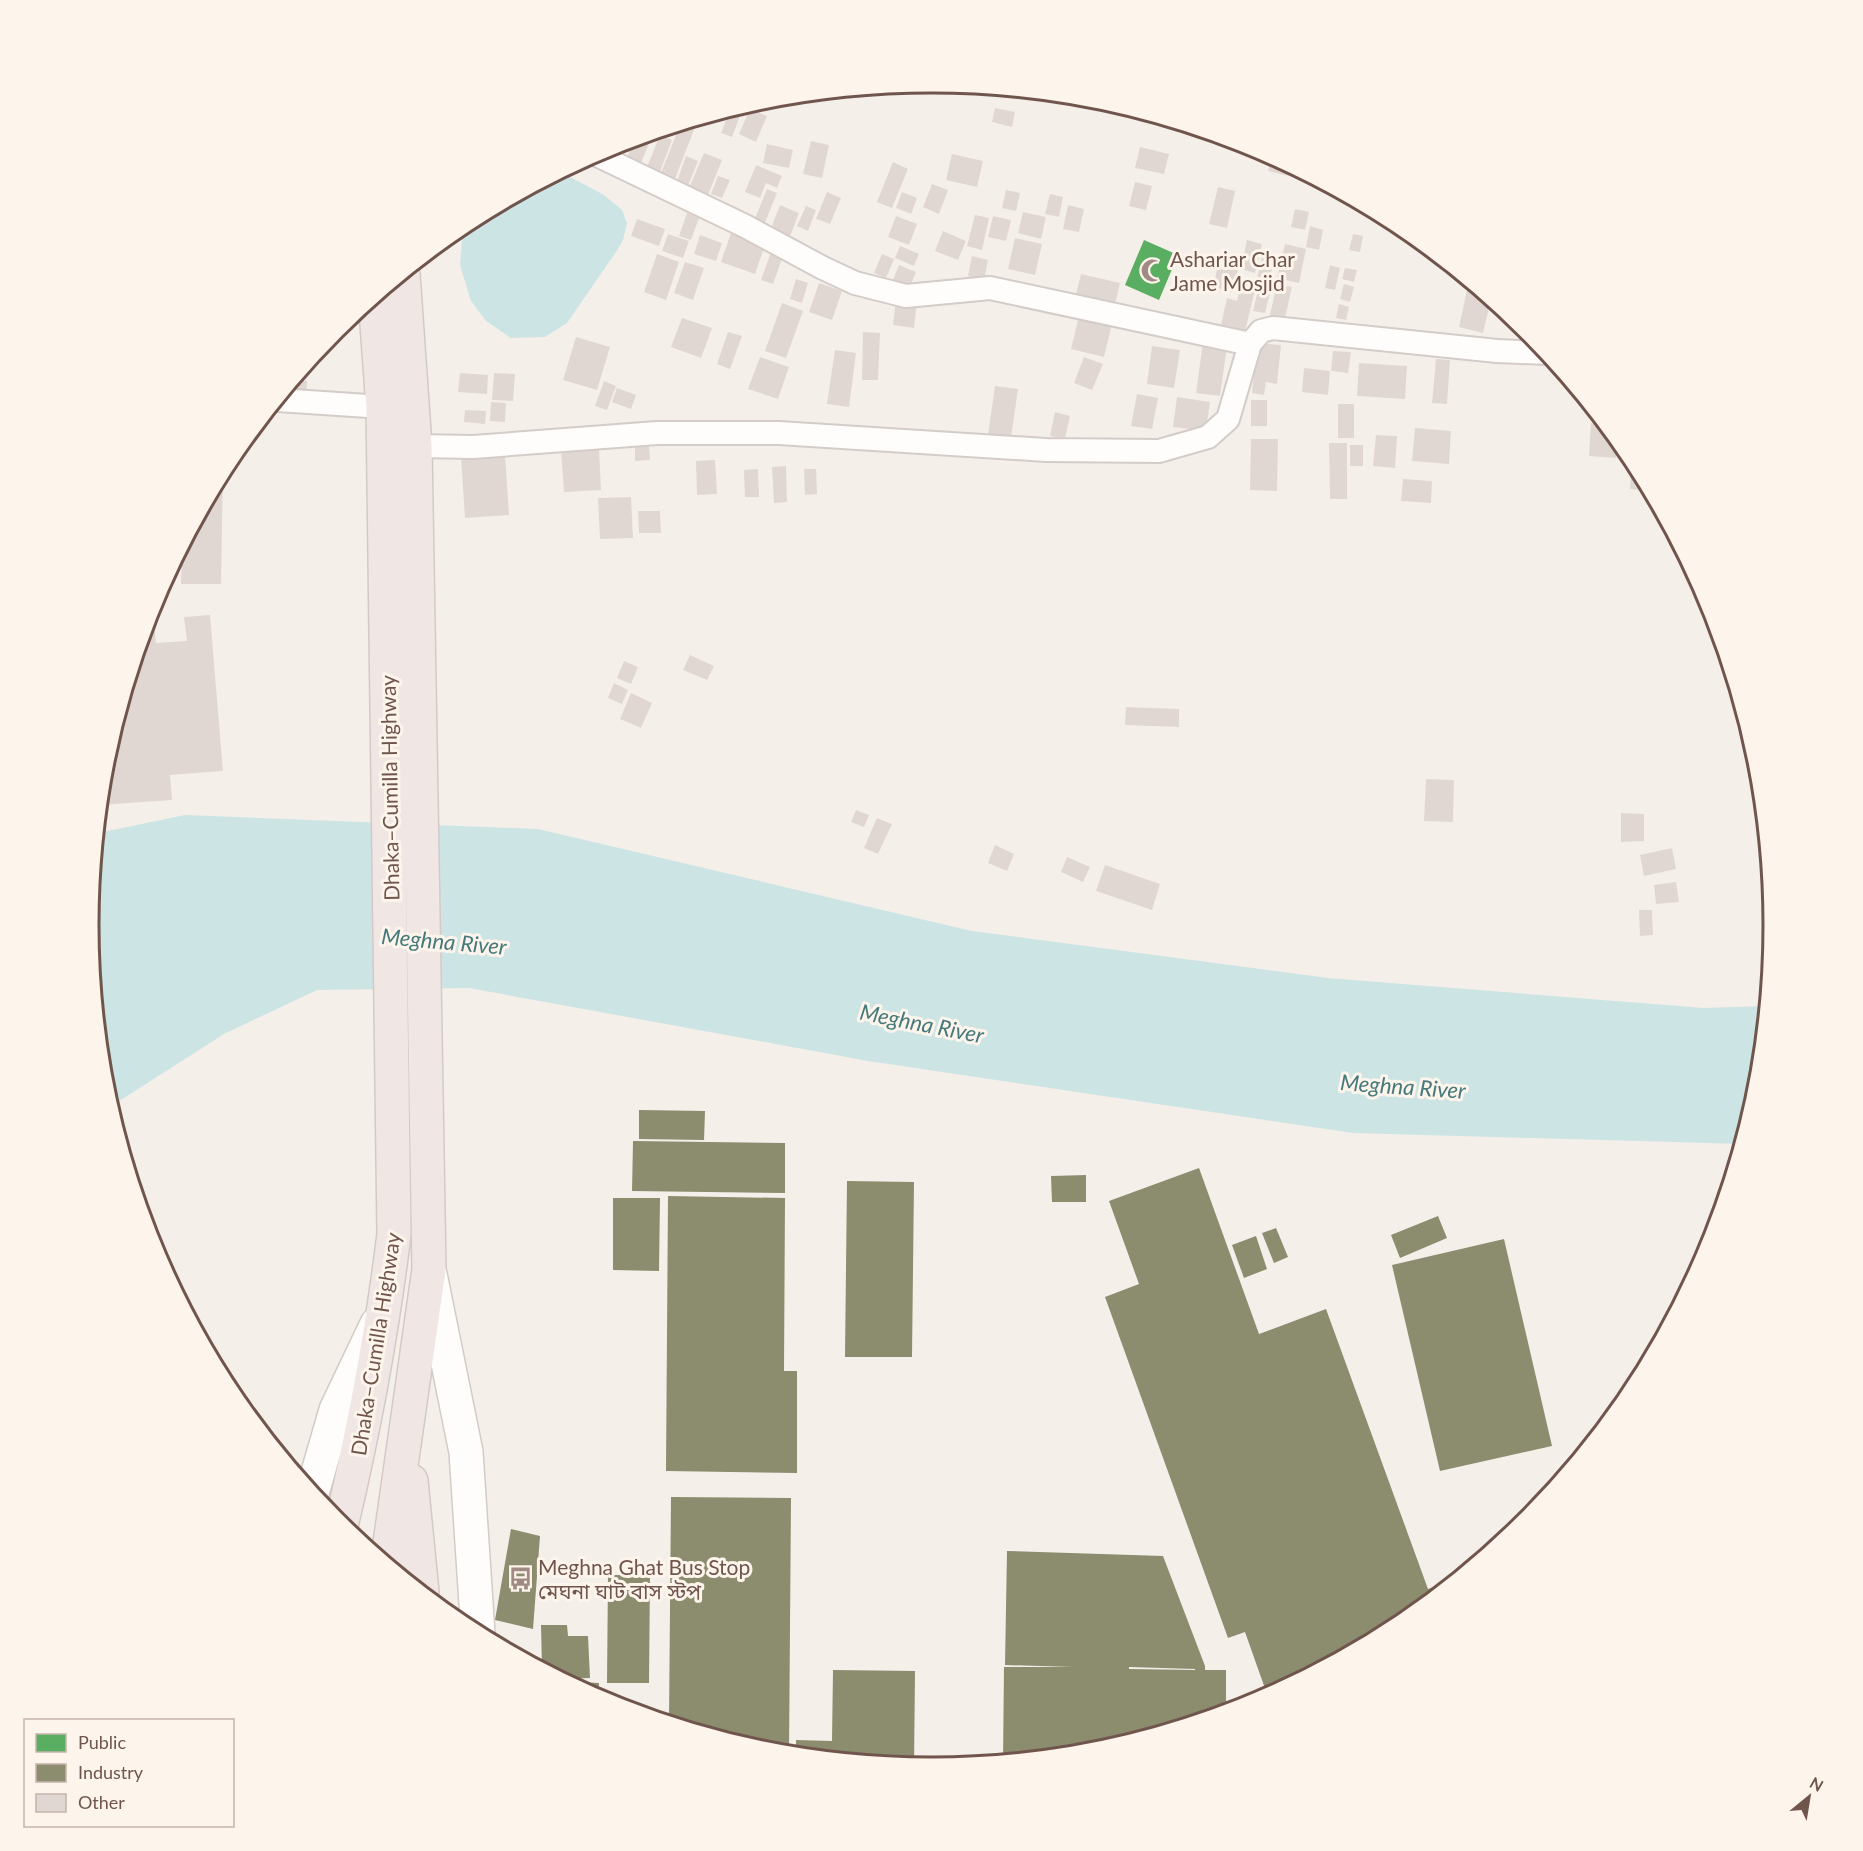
<svg xmlns="http://www.w3.org/2000/svg" width="1863" height="1851" font-family="Lato,'Noto Sans Bengali',sans-serif">
	<style>
		.water { fill: #cce5e4 }
		.public { fill: #5aae61 }
		.industry { fill: #8c8c6e; fill-rule: evenodd }
		.building { fill: #e1d7d2 }
		.lines { fill: none; stroke-linecap: round; stroke-linejoin: round }
		.street-casing { stroke: #d4ccc8; stroke-width: 26 }
		.secondary-casing { stroke: #d4cbc6; stroke-width: 36 }
		.highway-casing { stroke: #d3cac7; stroke-width: 36 }
		.street { stroke: #fefdfc; stroke-width: 22 }
		.secondary { stroke: #fefdfc; stroke-width: 33 }
		.highway { stroke: #f0e6e4; stroke-width: 33 }
		.labels { text-anchor: middle; dominant-baseline: central; stroke-width: 6; stroke-linejoin: round; paint-order: stroke }
		.poi-label { font-size: 21px; fill: #70554d; stroke: #fdf4eb; text-anchor: start }
		.street-label { font-size: 21px; fill: #70554d; stroke: #fdf4eb }
		.water-label { font-size: 22px; font-style: italic; fill: #45797b; stroke: #fdf4eb }
		.rim { fill: none; stroke: #70554d; stroke-width: 3 }
	</style>
	<rect width="100%" height="100%" fill="#f5efea"/>
	<path class="water" d="M561,172l43,23 18,15 5,13 -4,17 -7,12 -49,71 -22,14 -34,1 -25,-17 -15,-20 -11,-36 3,-37 3,-5z
		M185,815l353,14 434,102 356,47 376,30 63,-2 -9,84 -16,54 -389,-11 -485,-72 -399,-73 -152,2 -93,44 -114,73 -5,-17 -16,-165 9,-92z"/>
	<path class="public" d="M1144,240l34,15 -19,45 -34,-15z"/>
	<path class="industry" d="M639,1110l66,1 -1,29 -65,-1z
		M633,1141l152,2v50l-153,-2z
		M1199,1168l60,166 67,-25 102,280 30,-10 -58,48 -132,70 -23,-65 -17,6 -123,-341 34,-13 -30,-83z
		M1086,1175v27h-34l-1,-26z
		M847,1181l67,1 -2,175h-67z
		M668,1196l117,2 -1,173h13v102l-131,-2z
		M613,1198h47l-1,73 -46,-1z
		M1438,1216l9,22 -47,20 -9,-23z
		M1276,1228l12,29 -14,6 -12,-30z
		M1256,1236l11,33 -23,9 -12,-33z
		M1504,1239l48,207 -112,25 -48,-206z
		M671,1497l120,1 -2,256 -22,-2 -98,-30z
		M511,1529l29,7 -7,93 -38,-9z
		M1007,1551l156,5 42,110v4h21v43l-130,39 -93,9 1,-94h69l-68,-2zM1129,1667l66,2v1l-66,-1z
		M608,1575h42l-1,108h-42z
		M541,1625h26l1,11h20l2,42 -29,1 -19,-10z
		M833,1670l82,1 -1,96 -118,-12v-15l36,1z
		M577,1682l22,1v16l-22,-12z"/>
	<path class="building" d="M995,108l20,4 -3,15 -20,-5z
		M750,109l17,7 -11,26 -17,-8z
		M730,110l11,3 -9,24 -11,-4z
		M693,121l4,1 -24,62 -14,-6 21,-53z
		M653,133l-12,30 -14,-5 7,-19z
		M660,135l12,5 -14,37 -13,-5z
		M628,141l-7,17 -19,-7 7,-4z
		M811,141l18,4 -7,33 -19,-4z
		M767,144l26,6 -4,18 -26,-5z
		M1140,147l29,7 -5,20 -29,-6z
		M704,153l18,7 -16,40 -19,-7z
		M952,154l31,7 -6,26 -31,-7z
		M686,156l12,5 -12,30 -11,-4z
		M1272,156l23,13 -2,8 -25,-6z
		M893,162l15,7 -16,39 -15,-6z
		M756,165l26,11 -5,12 -11,-5 -6,15 -15,-6z
		M718,176l12,4 -8,18 -11,-4z
		M1135,182l17,4 -6,24 -17,-4z
		M932,184l16,6 -9,24 -16,-7z
		M1218,187l17,4 -8,37 -18,-4z
		M767,189l10,4 -13,32 -10,-4z
		M1006,190l14,3 -4,18 -14,-3z
		M827,192l14,6 -11,26 -14,-5z
		M902,192l15,6 -6,16 -15,-6z
		M1050,194l13,3 -4,20 -14,-3z
		M780,205l19,8 -10,26 -19,-8z
		M1068,205l16,4 -5,23 -16,-3z
		M806,206l10,4 -8,21 -11,-5z
		M1295,209l14,3 -4,18 -14,-3z
		M1023,212l23,5 -5,22 -23,-6z
		M687,213l12,5 -8,22 -12,-4z
		M975,215l14,3 -7,32 -15,-4z
		M896,216l21,8 -8,21 -21,-8z
		M993,216l18,4 -5,21 -18,-4z
		M637,219l28,10 -6,17 -28,-10z
		M1400,224v1l12,10 -14,-3z
		M1310,226l13,4 -4,20 -13,-3z
		M732,230l34,12 -11,32 -34,-12z
		M943,231l23,10 -8,19 -23,-9z
		M668,234l21,7 -6,17 -21,-7z
		M1353,234l10,2 -3,16 -11,-2z
		M700,235l22,8 -6,18 -22,-7z
		M1015,238l27,6 -7,31 -27,-6z
		M1247,240l15,4 -7,29 -14,-4z
		M441,243l-1,10 -10,-1 2,-2z
		M1285,244l21,5 -7,34 -22,-5z
		M900,246l19,8 -5,12 -19,-8z
		M771,252l12,4 -10,28 -12,-4z
		M1263,252l12,3 -6,27 -12,-3z
		M657,254l22,8 -13,38 -22,-8z
		M882,254l12,5 -8,19 -12,-5z
		M972,256l16,4 -4,20 -16,-4z
		M1219,261l20,4 -6,27 -20,-5z
		M685,262l19,6 -11,32 -19,-7z
		M899,265l17,7 -8,20 -17,-7z
		M1330,265l10,3 -5,22 -10,-2z
		M1345,268l12,2 -3,12 -12,-3z
		M1081,274l39,9 -7,29 -39,-10z
		M796,279l12,4 -6,20 -12,-4z
		M1242,279l15,3 -12,49 -24,-6 6,-27 10,3z
		M1469,281l22,18 -8,34 -24,-6z
		M819,283l23,8 -10,29 -23,-8z
		M1277,284l15,3 -8,35 -15,-3z
		M1344,284l10,3 -4,15 -10,-3z
		M1259,286l12,3 -6,24 -12,-2z
		M896,300l21,2 -3,26 -21,-3z
		M782,303l21,8 -17,47 -21,-7z
		M1495,303l15,12 -1,3 -16,-4z
		M1339,304l10,3 -3,13 -10,-2z
		M1079,316l33,8 -8,33 -33,-8z
		M682,318l30,10 -11,30 -30,-11z
		M728,332l14,4 -12,33 -13,-5z
		M863,332l17,1 -2,47h-16z
		M576,337l34,10 -13,43 -34,-10z
		M1203,342l24,4 -7,50 -24,-3z
		M1257,343l24,2 -4,39 -11,-2 -2,13 -12,-2z
		M1152,346l28,4 -6,38 -27,-4z
		M835,350l21,3 -7,54 -22,-3z
		M1333,351l18,1 -3,21 -17,-2z
		M760,357l29,10 -11,32 -30,-10z
		M1084,357l19,7 -11,26 -18,-7z
		M1436,359l14,1 -3,44 -15,-1z
		M1359,363l48,3 -2,33 -48,-3z
		M1304,368l26,3 -2,24 -26,-3z
		M460,373l28,2 -1,19 -29,-2z
		M494,373l21,1 -2,27 -21,-1z
		M294,380l13,1 -1,15 -15,-1z
		M604,381l12,5 -9,24 -12,-4z
		M995,386l23,3 -7,49 -23,-3z
		M617,388l19,7 -5,14 -19,-7z
		M1580,393l10,12h-11z
		M1137,394l21,4 -6,31 -21,-3z
		M1177,397l33,5 -4,29 -33,-4z
		M1251,400h16v26h-16z
		M491,402l15,1 -1,19 -15,-1z
		M1338,404h16v34h-16z
		M465,410l21,1 -1,13 -21,-2z
		M1055,412l15,4 -5,23 -15,-3z
		M1591,423l15,1 11,15 -1,19 -27,-2z
		M1415,428l36,3 -2,33 -37,-3z
		M1376,435l21,1 -2,32 -22,-2z
		M1251,439h27l-1,52 -27,-1z
		M1329,443h18v56h-17z
		M649,444l1,16 -15,1v-16z
		M1350,445h13v21h-13z
		M599,448l2,42 -37,2 -3,-42z
		M505,455l4,60 -44,3 -4,-61z
		M1632,457h1l17,34 -20,-2z
		M715,460l2,34 -20,1 -1,-34z
		M786,466l1,36 -13,1 -2,-36z
		M758,469l1,28h-14l-1,-27z
		M804,469h12l1,25 -12,1z
		M223,471l-2,113h-40l1,-35z
		M1403,479l29,2 -1,22 -30,-2z
		M631,497l2,41 -33,1 -2,-41z
		M638,511h22l1,22h-22z
		M153,613l3,30 31,-2 -3,-24 26,-2 13,156 -53,4 2,25 -72,5 5,-44 44,-147z
		M690,655l24,11 -7,14 -24,-10z
		M624,661l14,6 -7,17 -14,-6z
		M614,683l14,7 -6,14 -14,-6z
		M631,693l21,10 -11,25 -21,-9z
		M1126,707l53,2v18l-54,-2z
		M1426,779l28,1 -1,42 -29,-1z
		M856,810l13,5 -5,12 -13,-5z
		M1621,813l23,1v27l-23,1z
		M877,818l15,6 -14,30 -14,-6z
		M995,845l19,9 -7,17 -19,-8z
		M1672,848l4,21 -32,7 -4,-21z
		M1067,857l23,10 -7,15 -22,-10z
		M1105,865l55,19 -8,26 -56,-19z
		M1676,882l3,20 -23,2 -2,-19z
		M1639,910h13l1,25 -13,1z"/>
	<g class="lines">
		<defs>
			<path id="street" d="M595,154l150,72 78,42 32,15 51,13 84,-8 260,56
				M278,400l105,7
				M415,446l58,1 184,-14h122l267,17 113,1 49,-14 20,-18 22,-75 11,-13 12,-3 224,23 50,2"/>
			<path id="secondary" d="M430,1274l36,178 12,182
				M312,1493l24,-83 41,-86"/>
			<path id="highway" d="M411,1481l11,111
				M341,1526c23,-97 41,-193 53,-292l-11,-827 -8,-110
				M387,1564l42,-295 -14,-823 -12,-172"/>
		</defs>
		<use href="#street" class="street-casing"/>
		<use href="#secondary" class="secondary-casing"/>
		<use href="#highway" class="highway-casing"/>
		<use href="#street" class="street"/>
		<use href="#secondary" class="secondary"/>
		<use href="#highway" class="highway"/>
	</g>
	<defs>
		<symbol id="mosque-bare" viewBox="-9 -9 18 18"><path d="M3.5-4.9A6 6 0 1 0 3.5 4.9A5 5 0 1 1 3.5-4.9Z" fill="#9f8b84" stroke="#fdf4eb" stroke-width="2.5" paint-order="stroke"/></symbol>
		<symbol id="bus-bare" viewBox="-9 -9 18 18"><path d="M-5-6H5V4H4V6H2V4H-2V6H-4V4H-5ZM-3.5-4V0h7V-4ZM-3.5 1.2v1.5H-2V1.2ZM2 1.2v1.5H3.5V1.2Z" fill="#9f8b84" stroke="#fdf4eb" stroke-width="2.5" paint-order="stroke"/></symbol>
	</defs>
	<g fill-rule="evenodd">
		<use href="#mosque-bare" x="1136" y="254" width="33" height="33"/>
		<use href="#bus-bare" x="504" y="1562" width="33" height="33"/>
	</g>
	<g class="labels">
		<g class="poi-label">
			<text x="1170" y="258">Ashariar Char<tspan x="1170" dy="24">Jame Mosjid</tspan></text>
			<text x="538" y="1566">Meghna Ghat Bus Stop<tspan x="538" dy="24">মেঘনা ঘাট বাস স্টপ</tspan></text>
		</g>
		<g class="street-label">
			<text transform="translate(389 788) rotate(-91)">Dhaka–Cumilla Highway</text>
			<text transform="translate(375 1344) rotate(-81)">Dhaka–Cumilla Highway</text>
		</g>
		<g class="water-label">
			<text transform="translate(444 941) rotate(5)">Meghna River</text>
			<text transform="translate(922 1023) rotate(11)">Meghna River</text>
			<text transform="translate(1403 1086) rotate(4)">Meghna River</text>
		</g>
	</g>
	<path d="M0 0H1863V1851H0ZM99 925a832 832 0 1 1 1664 0a832 832 0 1 1-1664 0Z" fill="#fdf4eb" fill-rule="evenodd"/>
	<path class="rim" d="M99 925a832 832 0 1 1 1664 0a832 832 0 1 1-1664 0Z"/>
	<rect x="24" y="1719" width="210" height="108" fill="#fdf4eb" stroke="#c5b4ac" stroke-width="1.5"/>
	<rect x="36" y="1734" width="30" height="18" fill="#5aae61" stroke="#c5b4ac" stroke-width="1.5"/>
	<text x="78" y="1749" font-size="18" fill="#70554d">Public</text>
	<rect x="36" y="1764" width="30" height="18" fill="#8c8c6e" stroke="#c5b4ac" stroke-width="1.5"/>
	<text x="78" y="1779" font-size="18" fill="#70554d">Industry</text>
	<rect x="36" y="1794" width="30" height="18" fill="#e1d7d2" stroke="#c5b4ac" stroke-width="1.5"/>
	<text x="78" y="1809" font-size="18" fill="#70554d">Other</text>
	<g transform="translate(1809 1797) rotate(30)" stroke="#fdf4eb" stroke-width="4.5" paint-order="stroke">
	<path d="M0-4.5L10 22L0 15L-10 22Z" fill="#70554d"/>
	<text y="-9" font-size="16" font-weight="bold" text-anchor="middle" fill="#70554d">N</text>
	</g>
</svg>
